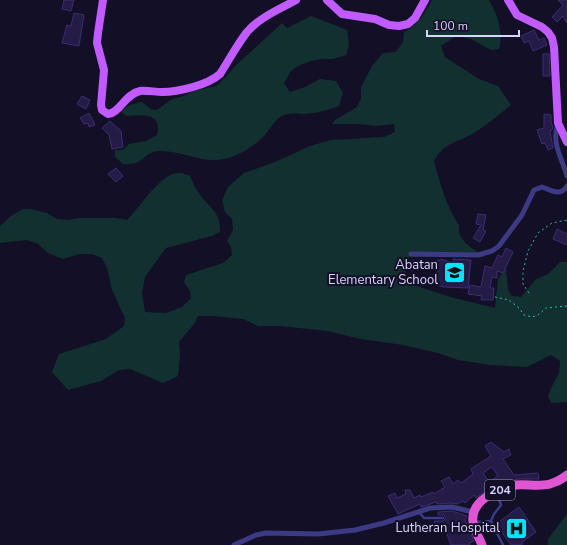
<svg xmlns="http://www.w3.org/2000/svg" width="567" height="545" font-family="'Nunito Sans',sans-serif">
	<style>
		.green { fill: #12302f }
		.building { fill: #241b47; stroke: #3b2d73; fill-rule: evenodd }
		.lines { fill: none; stroke-linecap: round; stroke-linejoin: round }
		.path { stroke: #2fb8b0; stroke-width: 1; stroke-dasharray: 2 3; stroke-linecap: butt }
		.service { stroke: #3d3a85; stroke-width: 2.5 }
		.minor { stroke: #3d3a85; stroke-width: 5 }
		.primary { stroke: #c25bff; stroke-width: 8 }
		.trunk { stroke: #e055d1; stroke-width: 9 }
		.labels { text-anchor: middle; dominant-baseline: central; stroke-width: 4; stroke-linejoin: round; paint-order: stroke }
		.shield { fill: #130f26; stroke: #9e99be; stroke-width: 1 }
		.shield-label { font-size: 12px; font-weight: bold; fill: #d9d4ff }
		.poi-label { font-size: 13px; fill: #d9d4ff; stroke: #130f26; text-anchor: end }
	</style>
	<rect width="100%" height="100%" fill="#130f26"/>
	<path class="green" d="M432,0h57c8,13 15,34 10,49l-8,1 -20,-11 -15,-3 -15,10 4,11 34,22 19,7 13,19c-12,10 -24,20 -37,28 -17,10 -30,9 -40,28 6,22 12,45 25,64 -2,17 14,23 26,32h-76l-5,25 50,16 41,10 3,-29 8,-11 2,22 4,6 9,1 15,-18 12,-5 12,-12h7v140l-16,1 -3,-7 4,-10 7,-13 1,-12 -9,-6 -24,12 -37,-2 -32,-5 -20,-7 -35,-8 -42,-6 -34,-8 -46,-5h-23l-15,-7 -30,-3h-15l-3,7 -16,19 1,13 -2,21 -15,7 -33,-14 -11,1 -18,11 -33,9 -16,-18 7,-18 47,-15 18,-13 1,-8 -13,-28 -5,-22 -5,-10 -10,-4h-13l-16,5 -15,-6 -10,-9 -11,-4 -27,3v-17l11,-10 12,-7h8l16,4 10,6 11,1 10,-2h38l11,2c12,-11 35,-50 54,-47 2,0 6,2 9,3 3,7 6,14 11,20 10,13 20,17 19,36l-8,4 -46,12 -21,29 -3,16 3,19 21,1 16,-6 9,-9 -1,-7 -6,-9 2,-7 37,-12 9,-8 -1,-8 -4,-6 6,-11 -1,-11 -7,-7 -3,-12 6,-13 16,-14 31,-11 35,-16 21,-6 53,-3 11,-5 -1,-8 -17,2 -19,-2h-26l3,-4 22,-13 4,-8v-12l11,-21 11,-13 13,-1 7,-10 1,-10c14,-7 21,-19 28,-32z
		M311,16l36,14 2,16 -3,9 -13,4h-11l-11,2 -13,5 -7,5 -7,12 6,9 15,-5 15,-8 16,2 7,12 -4,13c-11,4 -22,7 -33,8 -9,0 -15,-2 -24,2 -8,4 -12,14 -18,20 -10,10 -25,20 -39,23 -23,5 -43,-9 -66,-8 -13,1 -14,9 -24,12 -3,1 -8,1 -12,1l-8,-7v-7h8l6,-6 17,-3 11,-6c6,-23 -16,-20 -31,-19l-6,-5 10,-6 12,-3 9,7 6,1 15,-11 9,-2 13,-6 22,-5 11,-10 7,-9 48,-44 5,5z
		M567,514v31h-19v-6z"/>
	<path class="building" d="M64,0h10l-3,11 -9,-2z
		M558,0h9v23l-4,-7 -6,6 -5,-5 11,-12z
		M74,13l10,2 -5,31 -17,-3 5,-18 4,1z
		M534,30l5,10 5,-2 3,7 -14,6 -4,-10 -5,2 -3,-7z
		M543,54h6l1,22h-7z
		M82,96l8,4 -4,9 -9,-5z
		M89,113l6,12 -6,2 -1,-4 -4,1 -4,-6z
		M544,114l7,1v7l2,5 -1,3 -2,1 3,17 -5,2 -3,-7 -3,1 -5,-14 7,-2z
		M110,121l11,10 2,16 -11,2 -3,-14 -7,-7z
		M116,168l7,8 -7,6 -8,-8z
		M478,214l8,1 -3,15 3,1 -6,11 -7,-4 8,-13 -5,-1z
		M557,229l10,5v11l-14,-6z
		M506,248l7,4 -10,21 -6,-2v7l-5,-1 -2,11h4l-1,12h-12l1,-4 -14,-2 2,-9 11,2 4,-21 7,2 6,-13 4,2z
		M441,259l12,4v-4l18,1 -3,28 -25,-1 -9,-3 4,-15 -27,1v-9h8l-1,1 23,-2z
		M491,442l13,10 5,-3 2,6 -8,4 11,16 24,-2 1,6h-19l-12,2 -17,6 -15,11 -2,-3 -9,8 -2,-2 -6,3 -5,-1 -15,1 -1,-2 -15,5 -1,-3 -22,10 -10,-18 7,-3 2,5 9,-4 -1,-4h5l4,8 6,-3 1,2 12,-5 1,2 11,-7 -4,-6 8,-4 4,7 5,-4 3,3 12,-9 -2,-5 20,-13 -6,-10zM492,467l6,9 -9,6 -6,-9z
		M519,507l17,25 -14,10v3h-11l-15,-21z
		M452,511l15,5 -2,4 9,21 -5,2 1,2h-19l-7,-19 -9,1 -1,-6h9l3,-3 -2,-3h-6v-3z"/>
	<g class="lines">
		<path class="path" d="M529,293l-6,-9v-13l5,-20 10,-18 14,-10 15,-3
			M495,297l14,3 10,8 5,7 8,2 6,-2 8,-7 21,-2"/>
		<path class="service" d="M418,511l6,7h19
			M491,521l3,-7 7,-9 -4,-11
			M476,522l15,-1 12,24"/>
		<path class="minor" d="M558,124c-7,19 4,34 9,52
			M411,254l67,1 14,-4 7,-5 23,-31 12,-25 8,-3c9,3 18,10 25,-1
			M234,545l22,-10 10,-2 52,1 37,-4 29,-7 46,-15 22,-1 21,5"/>
		<path class="primary" d="M103,0l-5,33 -1,10 7,27 -3,35 1,5 6,4c12,-1 17,-20 32,-23 6,-1 15,1 22,1 16,0 46,-7 58,-18 9,-14 17,-29 27,-42 13,-15 33,-23 49,-32
			M327,0l15,14 33,5 14,6 10,1 9,-2 7,-6 10,-18
			M508,0l9,15 25,12 6,5 4,6 2,9 4,76 9,19"/>
		<path class="trunk" d="M482,545c-3,-8 -8,-15 -9,-23 -3,-22 26,-34 43,-37 12,-1 23,2 34,-1 7,-2 12,-5 17,-9"/>
	</g>
	<defs>
		<symbol id="school-square" viewBox="-11 -11 22 22"><rect x="-9" y="-9" width="18" height="18" rx="4" fill="#00e5ff" stroke="#130f26"/><path d="M0-5L7-2L0 1L-7-2ZM-4 1L0 2.5L4 1V4Q0 6-4 4Z" fill="#111"/></symbol>
		<symbol id="hospital-square" viewBox="-11 -11 22 22"><rect x="-9" y="-9" width="18" height="18" rx="4" fill="#00e5ff" stroke="#130f26"/><path d="M-5-5h3v3.5h4V-5h3V5h-3V1.5h-4V5h-3Z" fill="#111"/></symbol>
	</defs>
	<g fill-rule="evenodd">
		<use href="#school-square" x="442" y="260" width="25" height="25"/>
		<use href="#hospital-square" x="504" y="516" width="25" height="25"/>
	</g>
	<g class="labels">
		<rect class="shield" x="485" y="480" width="30" height="20" rx="3"/>
		<g class="shield-label">
			<text x="500" y="490">204</text>
		</g>
		<g class="poi-label">
			<text x="438" y="265">Abatan<tspan x="438" dy="15">Elementary School</tspan></text>
			<text x="500" y="528">Lutheran Hospital</text>
		</g>
	</g>
	<path d="M427 30v6h92v-6" fill="none" stroke="#d9d4ff" stroke-width="2"/>
	<text x="433" y="30" font-size="12" fill="#d9d4ff" stroke="#130f26" stroke-width="3" paint-order="stroke">100 m</text>
</svg>
